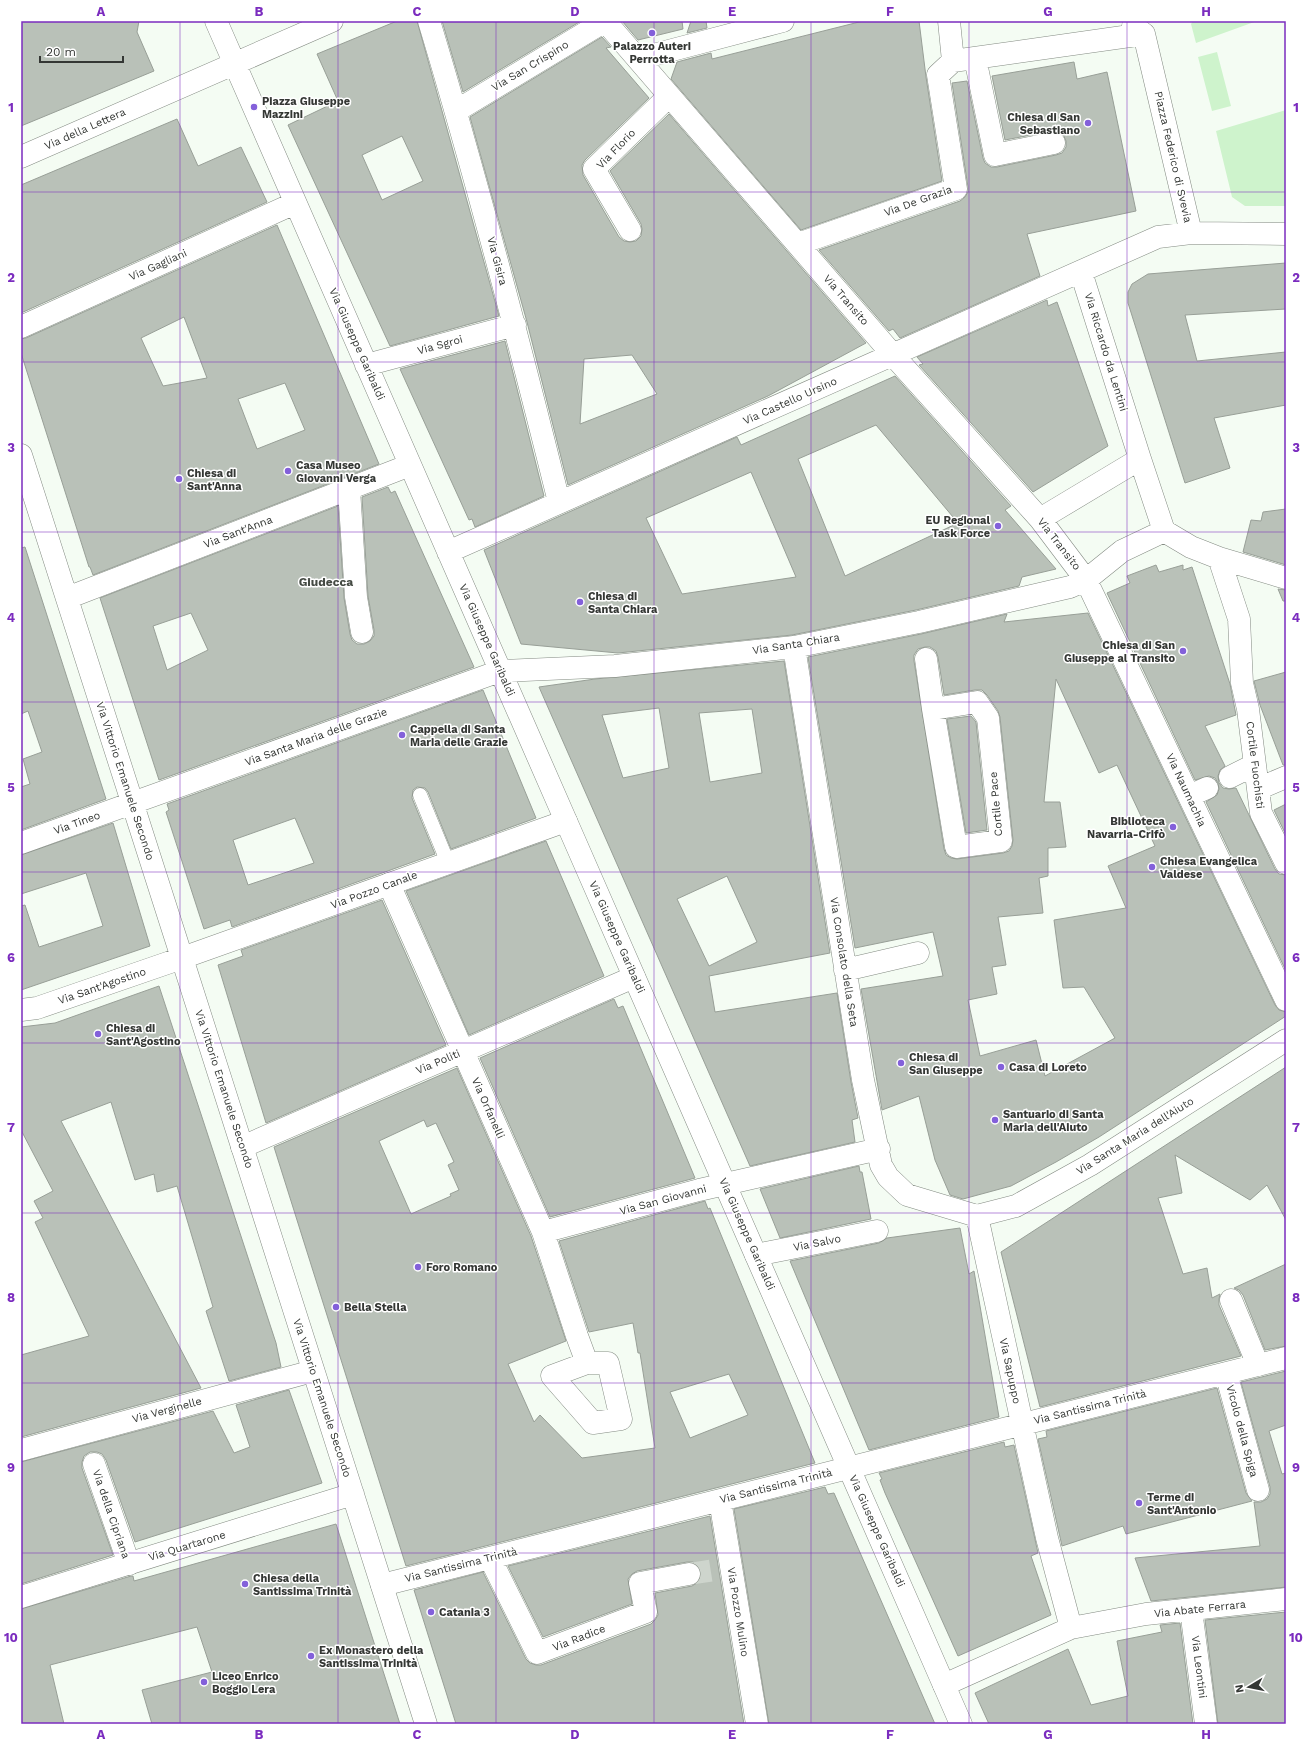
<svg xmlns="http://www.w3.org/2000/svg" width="1307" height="1745" font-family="'Work Sans',sans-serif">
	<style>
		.green { fill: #cef3cc }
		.building { fill: #b9c1b8; stroke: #989f97; fill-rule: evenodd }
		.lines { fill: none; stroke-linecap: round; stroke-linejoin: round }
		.street-tunnel { stroke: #ced5cd; stroke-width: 22; stroke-dasharray: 22 11; stroke-linecap: butt }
		.lane-casing { stroke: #848b83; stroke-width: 15 }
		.street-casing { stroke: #848b83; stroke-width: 23 }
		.secondary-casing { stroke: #848b83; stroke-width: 23 }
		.lane { stroke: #fff; stroke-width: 14 }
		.street { stroke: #fff; stroke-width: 22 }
		.secondary { stroke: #fff; stroke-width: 22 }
		.grid { fill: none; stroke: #7b2cbf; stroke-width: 1; stroke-opacity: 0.55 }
		.poi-dot { fill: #8360da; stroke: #fff; stroke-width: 1.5 }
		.labels { text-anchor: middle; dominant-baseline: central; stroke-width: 3; stroke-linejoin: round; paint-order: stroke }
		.poi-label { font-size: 11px; font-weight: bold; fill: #343734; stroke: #fff; text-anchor: start }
		.street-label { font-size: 11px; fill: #343734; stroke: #fff }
		.neighbourhood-label { font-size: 12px; font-weight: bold; fill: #444a43; stroke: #fff }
		.neatline { fill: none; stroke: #7b2cbf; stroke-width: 1.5 }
		.grid-label { font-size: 13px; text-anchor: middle; font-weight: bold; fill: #7b2cbf }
	</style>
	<rect width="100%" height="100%" fill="#f4fcf3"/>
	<path class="green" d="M1193,21h64l-61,22 -5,-19z
		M1217,52l14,54 -19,5 -14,-54z
		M1286,110v96h-41l-13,-9 -16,-66z"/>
	<path class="building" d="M21,21h118l-2,11 17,39 -133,55z
		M397,21h20l82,295 -109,30 -102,-221 50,-24 -21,-47zM402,136l21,45 -41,19 -20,-45z
		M442,21h139l-118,71z
		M622,21h60l1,8 -45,11z
		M691,21h15l1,7 -20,5z
		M863,21h56l7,56 16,104 -141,49 -130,-151 6,-17 34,-9 1,6z
		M602,37l9,10 -5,1 43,50 -64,62 -3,5 1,10 36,62 5,4 6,1 6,-1 5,-5 1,-7 -1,-5 -31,-53 59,-57 197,229 -98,53 -200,89 -41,-163 -57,-205zM632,355l25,39 -77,30 4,-65z
		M1074,62l3,17 30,-7 29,139 -109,23 13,42 -140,62 -7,-9 -4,2 -70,-81 141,-49 5,-4 3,-5v-5l-16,-104 15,-2 16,77 2,5 6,4h6l59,-12 6,-2 4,-6v-6l-3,-7 -5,-3h-6l-47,9 -13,-64z
		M177,119l21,47 43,-19 26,55 -246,111v-128z
		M277,225l102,239 -286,111 -3,-8h-1l-68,-214v-14l5,-1zM184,317l23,61 -44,8 -22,-48zM285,383l20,47 -48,19 -19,-50z
		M1286,263v46l-101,6 12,46 89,-9v53l-72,13 16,50 -45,15 -57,-180v-11l4,-8 16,-10z
		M1047,300l1,6 9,-4 51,144 -75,46 -114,-127 4,-1 -6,-7z
		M505,341l39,155 -69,31 -3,-8 -3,1 -69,-151z
		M895,376l116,130 -6,4 51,59 -34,8 -3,9 -103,24 -124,25 -174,18 -97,-9 -37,-94 253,-113 4,8zM876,425l82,98 -113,53 -47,-117zM751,472l45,105 -114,17 -36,-76z
		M388,487l3,6 4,-2 79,176 -315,113 -59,-182 238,-92 6,92 6,36 2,6 5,4h7l6,-3 4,-5v-6l-6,-34 -6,-99zM191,613l17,37 -41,20 -14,-44z
		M1286,509v56l-43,-13 8,-32 10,1 2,-9z
		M25,547l81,252 -85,31v-43l9,-3 -7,-25 19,-7 -14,-41 -7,3v-166z
		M1156,565l3,7 24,-7v5l9,-3 38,117 6,31 -31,11 20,40 -5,4 -2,6 1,7 4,5 6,1 7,-1 39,81 4,5 7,1v96l-80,-169 11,-7 2,-6 -1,-6 -3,-5 -6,-2 -14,4 -88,-187 23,-10 -3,-7z
		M1278,589l8,1v11h-3z
		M1088,613l187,392 4,5 7,2v4l-187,121 -43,25 -45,24 -48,13 -13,-4 -15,-35 -16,-64 -37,14 -21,-121 82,-13 -10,-44 -78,16 -47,-291 113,-23 86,-20 -3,8zM925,647h5l6,4 2,6 6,38 31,-5h7l5,5 11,16 2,6 13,123 -1,6 -3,5 -6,2 -46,6 -6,-1 -5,-3 -2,-6 -30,-188v-6l4,-6zM1056,679l43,94 18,-8 38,81 -47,20 18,42 -72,12 9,68 21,-1 31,51 -70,38 -9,-36 -56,16 -12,-56 29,-6 -5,-27 14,-2 -8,-48 45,-4 -4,-35 9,-2v-28l18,-1 -6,-45h-16z
		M784,661l46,292 -121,23 6,36 122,-19 14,89 7,36 -6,2 3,22 -105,24 -211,-479 56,-8zM659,708l10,60 -46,10 -21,-63zM752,709l10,64 -52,9 -11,-69zM727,876l30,66 -48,24 -32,-67z
		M1286,672v93h-3l-23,-60 -6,-24z
		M483,690l53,128 -85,31 -23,-57 -3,-4 -8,-1 -4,3 -1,8 23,56 -203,73 -2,-7 -26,9 -38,-117 3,-2 -2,-6zM295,818l19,45 -66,22 -15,-45z
		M971,716l5,6 11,108 -21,3 -19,-114z
		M1286,804v31l-12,-25z
		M113,823l37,123 -129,44v-84l4,-1 14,42 64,-21 -17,-53 -65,21v-39z
		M546,841l58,135 -135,59 -63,-144z
		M382,900l64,145 -180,78 -48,-158 25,-9 -2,-6z
		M159,986l117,357 5,24 -52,14 -23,-70 7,-4 -36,-121 -20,6 -3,-18 -19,6 -24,-78 -50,19 140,267 -180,49v-82l68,-19 -54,-114 8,-4 -9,-17 19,-10 -32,-61v-103l34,-4z
		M614,999l4,9 5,-2 72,172 -145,39 -70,-159z
		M1286,1067v153l-19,-35 -17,15 -75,-45 7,38 -24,5 25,76 24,-6 5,30 8,-4 -1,5v6l22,51 -201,51 -39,-155z
		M457,1068l74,168 35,105 -58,23 26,58 6,-7 42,43 73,-10 -15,-95h-2l-5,-30 -44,9 -30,-91 146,-40 3,8 2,-1 105,255 -409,103 -132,-419zM424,1120l3,7 9,-4 18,39 -6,3 11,25 -9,4 1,2 -40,18 -32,-73zM729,1374l19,41 -58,23 -20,-46z
		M859,1166l1,6h2l9,47 -91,19 -20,-49z
		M960,1228l9,46 5,-3 25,146 -130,33 -79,-189 89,-18 8,-5z
		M1286,1264v82l-21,4 -22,-55 -4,-5 -5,-2z
		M1286,1371v54l-17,6 13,43 4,-1v114l-135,14 -16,-43 125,-12 -6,-44h7l6,-3 3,-5v-7l-29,-105z
		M1217,1388l29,105 6,8 -126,33 -3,-8 -61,20 -24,-107 9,-2 -1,-6z
		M289,1390l33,93 -187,59 -29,-82 -4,-6 -5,-2h-7l-6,4 -2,6v6l31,87 -92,29v-122l192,-51 21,42 16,-6 -14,-42z
		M1004,1442l1,5 9,-2 24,108 -7,3 20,59 -93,41 -73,-163 -5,-13 2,-1 -3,-6z
		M825,1487l3,7 6,-1 101,231h-166l-35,-215z
		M710,1516l34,208h-288l-42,-134 69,-18 43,87 4,4 6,2h5l110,-41 4,-4 3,-5 -3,-22 37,-7 5,-3 4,-4v-8l-3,-5 -5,-4h-6l-50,9 -5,3 -4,5 4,25 -89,33 -35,-71z
		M336,1524l64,200h-248l-10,-34 70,-18 -15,-45 -147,38 14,59h-43v-115l110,-33h2l1,5z
		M1286,1612v112h-68l-13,-104z
		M1180,1623l13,101h-204l-14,-31 93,-44 23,56 37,-9 -11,-55 45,-9 -2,-7z"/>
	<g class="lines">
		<path class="street-tunnel" d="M689,1574l25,-4"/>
		<defs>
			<path id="lane" d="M420,795l28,68"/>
			<path id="street" d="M216,21l350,800
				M429,21c48,159 90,320 130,481
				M605,21l288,334 147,164 46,61 200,420
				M949,21l4,40 191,-27
				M1133,26l11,8 47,199
				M975,58l20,97 59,-12
				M638,59l145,-38
				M456,111l149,-90
				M21,157l311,-136
				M630,230l-36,-61 75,-73
				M798,244l158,-55 -18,-114 15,-14
				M21,327l274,-124
				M366,365l149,-40
				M21,455l161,503 -145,50 -16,2
				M1140,459l24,72 27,16 28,11 67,20
				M349,489l7,108 6,35
				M1040,519l100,-60 -59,-187
				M448,552l710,-315 33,-4 95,1
				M1219,558l20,61 3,64 6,26 13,104 25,50
				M67,598l343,-133
				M794,647l69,433 18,85 7,12 19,18 70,21
				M926,659l7,50 44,-7 11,16 13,123 -45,6 -23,-138
				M1230,777l24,-12
				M1258,789l28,-12
				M1189,796l18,-8
				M21,843l479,-172 115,-5 179,-19 125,-25 151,-35 16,-7 36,-29 42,-20
				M389,884l154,348 34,104 10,27
				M845,970l73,-17
				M242,1147l392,-170
				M977,1216l70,322 24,90
				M977,1216l39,-10 74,-41 196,-125
				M543,1232l156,-42 180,-41
				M756,1255l121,-24
				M1231,1300l27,65
				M587,1363h21l13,56 -28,4 -41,-47z
				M1226,1373l32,117
				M21,1450l292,-79
				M94,1464l35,100
				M720,1500l37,224
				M490,1558l47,95 109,-41 -6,-29 49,-9
				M382,1585l904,-227
				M1191,1610l15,114
				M944,1685l127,-57 75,-14 140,-15"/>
			<path id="secondary" d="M21,1597l332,-103
				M426,1724l-244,-766 384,-137 395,903"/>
		</defs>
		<use href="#lane" class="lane-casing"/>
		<use href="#street" class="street-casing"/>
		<use href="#secondary" class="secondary-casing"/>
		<use href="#lane" class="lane"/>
		<use href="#street" class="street"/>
		<use href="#secondary" class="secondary"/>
	</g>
	<path class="grid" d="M180,21v1703M338,21v1703M496,21v1703M654,21v1703M811,21v1703M969,21v1703M1127,21v1703M21,192h1265M21,362h1265M21,532h1265M21,702h1265M21,872h1265M21,1043h1265M21,1213h1265M21,1383h1265M21,1553h1265"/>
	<g class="poi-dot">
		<circle cx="652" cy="33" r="4"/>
		<circle cx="254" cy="107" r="4"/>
		<circle cx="1088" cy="123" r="4"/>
		<circle cx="288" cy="471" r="4"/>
		<circle cx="179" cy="479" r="4"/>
		<circle cx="998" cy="526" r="4"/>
		<circle cx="580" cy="602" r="4"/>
		<circle cx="1183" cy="651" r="4"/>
		<circle cx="402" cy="735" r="4"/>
		<circle cx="1173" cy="827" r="4"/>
		<circle cx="1152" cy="867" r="4"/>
		<circle cx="98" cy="1034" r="4"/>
		<circle cx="901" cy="1063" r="4"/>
		<circle cx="1001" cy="1067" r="4"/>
		<circle cx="995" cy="1120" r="4"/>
		<circle cx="418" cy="1267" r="4"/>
		<circle cx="336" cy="1307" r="4"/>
		<circle cx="1139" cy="1503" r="4"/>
		<circle cx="245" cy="1584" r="4"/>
		<circle cx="431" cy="1612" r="4"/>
		<circle cx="311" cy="1656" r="4"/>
		<circle cx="204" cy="1682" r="4"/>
	</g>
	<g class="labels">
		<g class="poi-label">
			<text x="652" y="46" text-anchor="middle">Palazzo Auteri<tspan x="652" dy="13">Perrotta</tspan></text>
			<text x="262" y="101">Piazza Giuseppe<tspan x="262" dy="13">Mazzini</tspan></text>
			<text x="1080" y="117" text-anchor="end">Chiesa di San<tspan x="1080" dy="13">Sebastiano</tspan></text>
			<text x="296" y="465">Casa Museo<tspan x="296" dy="13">Giovanni Verga</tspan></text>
			<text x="187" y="473">Chiesa di<tspan x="187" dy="13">Sant'Anna</tspan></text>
			<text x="990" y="520" text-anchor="end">EU Regional<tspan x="990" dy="13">Task Force</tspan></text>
			<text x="588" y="596">Chiesa di<tspan x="588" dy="13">Santa Chiara</tspan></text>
			<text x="1175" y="645" text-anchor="end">Chiesa di San<tspan x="1175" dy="13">Giuseppe al Transito</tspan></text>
			<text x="410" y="729">Cappella di Santa<tspan x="410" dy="13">Maria delle Grazie</tspan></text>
			<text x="1165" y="821" text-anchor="end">Biblioteca<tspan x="1165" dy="13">Navarria-Crifò</tspan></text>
			<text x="1160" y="861">Chiesa Evangelica<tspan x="1160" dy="13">Valdese</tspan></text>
			<text x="106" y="1028">Chiesa di<tspan x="106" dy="13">Sant'Agostino</tspan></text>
			<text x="909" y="1057">Chiesa di<tspan x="909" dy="13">San Giuseppe</tspan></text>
			<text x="1009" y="1067">Casa di Loreto</text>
			<text x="1003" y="1114">Santuario di Santa<tspan x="1003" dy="13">Maria dell'Aiuto</tspan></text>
			<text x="426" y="1267">Foro Romano</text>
			<text x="344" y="1307">Bella Stella</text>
			<text x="1147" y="1497">Terme di<tspan x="1147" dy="13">Sant'Antonio</tspan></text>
			<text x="253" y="1578">Chiesa della<tspan x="253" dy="13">Santissima Trinità</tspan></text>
			<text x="439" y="1612">Catania 3</text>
			<text x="319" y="1650">Ex Monastero della<tspan x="319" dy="13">Santissima Trinità</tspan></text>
			<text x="212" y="1676">Liceo Enrico<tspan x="212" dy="13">Boggio Lera</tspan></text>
		</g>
		<g class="street-label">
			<text transform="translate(530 66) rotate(-31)">Via San Crispino</text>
			<text transform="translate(85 129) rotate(-24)">Via della Lettera</text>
			<text transform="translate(616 149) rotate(-46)">Via Florio</text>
			<text transform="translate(1173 157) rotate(77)">Piazza Federico di Svevia</text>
			<text transform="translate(918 201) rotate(-20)">Via De Grazia</text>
			<text transform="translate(497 261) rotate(75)">Via Gisira</text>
			<text transform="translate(158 265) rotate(-24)">Via Gagliani</text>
			<text transform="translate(846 300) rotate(49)">Via Transito</text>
			<text transform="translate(357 344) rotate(66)">Via Giuseppe Garibaldi</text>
			<text transform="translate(440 345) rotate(-15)">Via Sgroi</text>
			<text transform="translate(1106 352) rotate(73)">Via Riccardo da Lentini</text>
			<text transform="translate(790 401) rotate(-24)">Via Castello Ursino</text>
			<text transform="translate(238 532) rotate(-21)">Via Sant'Anna</text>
			<text transform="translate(1059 544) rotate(52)">Via Transito</text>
			<text transform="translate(487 640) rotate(66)">Via Giuseppe Garibaldi</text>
			<text transform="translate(796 644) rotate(-9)">Via Santa Chiara</text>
			<text transform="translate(316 737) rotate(-20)">Via Santa Maria delle Grazie</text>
			<text transform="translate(1255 765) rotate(83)">Cortile Fuochisti</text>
			<text transform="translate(125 781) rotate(72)">Via Vittorio Emanuele Secondo</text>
			<text transform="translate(1186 790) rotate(65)">Via Naumachia</text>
			<text transform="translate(996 804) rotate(-95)">Cortile Pace</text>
			<text transform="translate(77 823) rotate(-20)">Via Tineo</text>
			<text transform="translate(374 890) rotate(-20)">Via Pozzo Canale</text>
			<text transform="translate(617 937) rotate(66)">Via Giuseppe Garibaldi</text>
			<text transform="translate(844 962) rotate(81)">Via Consolato della Seta</text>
			<text transform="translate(102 986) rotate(-19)">Via Sant'Agostino</text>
			<text transform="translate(438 1062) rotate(-23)">Via Politi</text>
			<text transform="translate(224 1089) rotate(72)">Via Vittorio Emanuele Secondo</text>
			<text transform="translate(488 1108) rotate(66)">Via Orfanelli</text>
			<text transform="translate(1135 1136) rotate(-32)">Via Santa Maria dell'Aiuto</text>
			<text transform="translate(663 1200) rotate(-15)">Via San Giovanni</text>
			<text transform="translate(747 1234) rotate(66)">Via Giuseppe Garibaldi</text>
			<text transform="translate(817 1243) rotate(-11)">Via Salvo</text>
			<text transform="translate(1010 1371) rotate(78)">Via Sapuppo</text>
			<text transform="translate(322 1398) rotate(72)">Via Vittorio Emanuele Secondo</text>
			<text transform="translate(1090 1407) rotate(-14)">Via Santissima Trinità</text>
			<text transform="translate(167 1410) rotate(-15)">Via Verginelle</text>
			<text transform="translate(1242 1431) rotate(75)">Vicolo della Spiga</text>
			<text transform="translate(776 1486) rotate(-14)">Via Santissima Trinità</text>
			<text transform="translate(111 1514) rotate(71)">Via della Cipriana</text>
			<text transform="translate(877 1531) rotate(66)">Via Giuseppe Garibaldi</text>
			<text transform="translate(187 1546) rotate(-17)">Via Quartarone</text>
			<text transform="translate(461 1565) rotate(-14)">Via Santissima Trinità</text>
			<text transform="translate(1200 1609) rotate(-6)">Via Abate Ferrara</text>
			<text transform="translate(738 1612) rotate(81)">Via Pozzo Mulino</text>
			<text transform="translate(579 1638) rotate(-21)">Via Radice</text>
			<text transform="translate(1199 1667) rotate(83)">Via Leontini</text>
		</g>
		<g class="neighbourhood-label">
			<text x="326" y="582">Giudecca</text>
		</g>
	</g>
	<rect width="1307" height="1745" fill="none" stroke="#ffffff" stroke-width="44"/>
	<g transform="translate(1249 1687) rotate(260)" stroke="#ffffff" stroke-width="3" paint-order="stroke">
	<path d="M0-3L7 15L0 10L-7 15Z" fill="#343734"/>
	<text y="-6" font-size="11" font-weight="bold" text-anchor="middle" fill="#343734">N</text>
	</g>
	<path d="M40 56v6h83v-6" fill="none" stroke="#343734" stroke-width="2"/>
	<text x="46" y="56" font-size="12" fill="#343734" stroke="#ffffff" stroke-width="3" paint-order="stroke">20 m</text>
	<rect x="22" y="22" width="1263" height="1701" class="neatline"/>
	<g class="grid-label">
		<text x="101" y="16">A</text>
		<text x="259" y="16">B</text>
		<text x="417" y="16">C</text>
		<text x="575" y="16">D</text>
		<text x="732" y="16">E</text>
		<text x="890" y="16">F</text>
		<text x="1048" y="16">G</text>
		<text x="1206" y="16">H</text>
		<text x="11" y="112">1</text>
		<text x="1296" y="112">1</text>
		<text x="11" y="282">2</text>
		<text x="1296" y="282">2</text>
		<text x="11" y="452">3</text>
		<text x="1296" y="452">3</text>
		<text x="11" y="622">4</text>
		<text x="1296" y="622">4</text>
		<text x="11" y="792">5</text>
		<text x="1296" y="792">5</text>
		<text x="11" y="962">6</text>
		<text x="1296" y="962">6</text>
		<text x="11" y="1132">7</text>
		<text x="1296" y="1132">7</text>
		<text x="11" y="1302">8</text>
		<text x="1296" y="1302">8</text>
		<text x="11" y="1472">9</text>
		<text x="1296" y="1472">9</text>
		<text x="11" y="1642">10</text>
		<text x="1296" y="1642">10</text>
		<text x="101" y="1739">A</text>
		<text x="259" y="1739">B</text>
		<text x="417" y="1739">C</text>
		<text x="575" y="1739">D</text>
		<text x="732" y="1739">E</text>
		<text x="890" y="1739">F</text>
		<text x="1048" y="1739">G</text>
		<text x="1206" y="1739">H</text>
	</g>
</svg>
